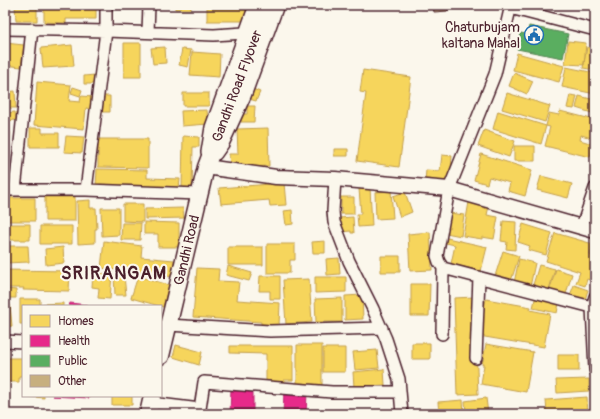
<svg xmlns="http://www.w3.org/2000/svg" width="600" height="419" font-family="Pangolin,sans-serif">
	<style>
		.homes { fill: #f6d55c; stroke: #c29e4d }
		.health { fill: #e7298a; stroke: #b8266e }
		.public { fill: #5aae61; stroke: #558351 }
		.building { fill: #c7af7f; stroke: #4a1f2b }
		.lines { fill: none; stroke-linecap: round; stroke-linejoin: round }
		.minor-casing { stroke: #4a1f2b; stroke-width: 14 }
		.tertiary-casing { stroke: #4a1f2b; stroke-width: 17 }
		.secondary-casing { stroke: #4a1f2b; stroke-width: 19 }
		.minor { stroke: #fbf7ec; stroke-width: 11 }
		.tertiary { stroke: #fbf7ec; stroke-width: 14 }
		.secondary { stroke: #fbf7ec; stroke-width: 16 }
		.labels { text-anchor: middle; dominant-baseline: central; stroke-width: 4; stroke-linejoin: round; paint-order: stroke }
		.poi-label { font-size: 14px; fill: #4a1f2b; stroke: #fbf7ec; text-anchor: end }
		.street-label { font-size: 14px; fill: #4a1f2b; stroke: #fbf7ec }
		.district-label { font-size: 18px; font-weight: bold; letter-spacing: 1px; fill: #4a1f2b; stroke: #fbf7ec }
	</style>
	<rect width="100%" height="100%" fill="#fbf7ec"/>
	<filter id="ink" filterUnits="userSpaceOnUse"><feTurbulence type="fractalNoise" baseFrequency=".025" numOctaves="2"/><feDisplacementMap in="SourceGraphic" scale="8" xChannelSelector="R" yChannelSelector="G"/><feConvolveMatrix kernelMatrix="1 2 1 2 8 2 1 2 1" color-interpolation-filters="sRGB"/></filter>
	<g filter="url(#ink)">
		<path class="homes" d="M5,5h5v11h-5z
			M15,5h22v16h-21z
			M66,5h30v14h-30v4l-22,-1v-15h22z
			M126,5h19v1l-19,1z
			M157,5h13v1h-13z
			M175,5h16v4h-16z
			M207,5h39v16h-39z
			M568,41l18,2 -2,22 -19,-1z
			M5,43l19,2 -3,22 -16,-2z
			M124,43h17v34h-17z
			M72,45l2,21 -31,2 -2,-20z
			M165,47l1,16 -13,1 -2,-16z
			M587,47l8,2v21l-12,-2z
			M182,49l9,1 -3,17 -9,-2z
			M192,52l28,2 -1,23 -29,-2z
			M517,53l47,13 -5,16 -46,-12z
			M566,67l29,6v21l-33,-7z
			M5,70h6l-1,17h-5z
			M363,70l48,7 -12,90 -42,-6 9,-68 -6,-1z
			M514,73l19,8 -6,13 -18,-8z
			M95,75v9h-11v-8z
			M37,82l34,3 -2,16 11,1 1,-6 12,1 -1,12 -6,-1 -2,21 -50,-4z
			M73,87l9,3 -2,6 -9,-3z
			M253,89l7,3 -4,9 -7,-2z
			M15,91l1,17h-11v-16z
			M183,93h26v13h-26z
			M507,93l43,13 -5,16 -43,-13z
			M570,95l7,1 -3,13 -7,-1z
			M98,96h12v16h-12z
			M579,96l16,4v14l-19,-6z
			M247,106h8l-1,16h-13v-8h6z
			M207,110l1,14 -26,2 -1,-15z
			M498,111l48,15 -5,18 -48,-15z
			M560,111l35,9v19l-14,-4 -1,5 13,4 -3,13 -45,-11 5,-19 -4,-1 3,-13 10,2z
			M15,112l1,8 -11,1v-8z
			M5,123l3,1 -1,8h3l-1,18h-4z
			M30,128h12v5h17v14h-29z
			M268,128l1,38 -39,2 -1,-14h9l-1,-25z
			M484,130l31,11 -6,16 -31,-11z
			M66,136l18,1 -2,16 -18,-1z
			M183,136l16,1v10h-6l-1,42h-10z
			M98,139h50v29l-50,-1z
			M514,146h21v15h-21z
			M334,149h14v7h-14z
			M481,154l51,16 -7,26 -17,-5 2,-8 -21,-6 -2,7 -13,-4z
			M442,155l10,1 -2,27 -25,-2 1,-11 14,1z
			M97,169l50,1v8l33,1 -1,9 -83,-2z
			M541,176l31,8 -4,14 -31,-8z
			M284,183l2,22 -16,1 -1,-6 -48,4 -2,-16z
			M370,188l2,38 -14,1 -1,-13h4l-2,-25z
			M391,191l2,27 -17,1 -1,-27z
			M405,192l7,20 -12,5 -7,-21z
			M45,197h30v24h-30z
			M341,197h13v17h-13z
			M5,198h30v23h-30z
			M90,200v8h6l1,21h-2v14l-17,1 -1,-43z
			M469,202l20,4 -2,9 11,2 -4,22 -12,-2v2l-19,-3z
			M123,204h20v18l-20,-1z
			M101,208h18v27l-17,1z
			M183,208l1,10 -39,1v-10z
			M292,210l1,14 -7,1 -2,-14z
			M450,213l14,2 -3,21 -15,-3z
			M353,217l1,16h-3v-2l-11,1 -1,-14z
			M503,221l13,1 -1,28 -9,-1 1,-7 -6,-1z
			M144,222l35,1v24h-21v-13h-14z
			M122,223h19l-1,17h-19z
			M5,224h25v16h-25z
			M523,224l29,9 -6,22 -18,-5 2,-4 -12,-4z
			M40,226h32v18h-32z
			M430,232l2,38 -22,1 -2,-37z
			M555,233l38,11 -3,11 5,1v16l-3,9 -5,-2 -2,7 -9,-3 4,-11 -34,-11z
			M447,238l40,9 -6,24 -30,-7 4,-19 -9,-2z
			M104,241l38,5 -1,11 33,3 -2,17 -71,-9z
			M325,241v12h-12l-1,-11z
			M267,244h28v16h-5v13h-23z
			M5,246h23l1,16 -24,1z
			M63,247l1,16 -18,2 -1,-16z
			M228,247h35v18h-35z
			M503,251l16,5 -8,25 -16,-5z
			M381,256h19v16h-19z
			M339,258l1,16 -13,1 -1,-16z
			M519,259l16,4 -5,24 -16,-4z
			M539,265l16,4 -7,24 -16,-5z
			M228,266l24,7 -3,8 -23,-6z
			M197,268l22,1 -1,12 21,1 -2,18 43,3 -1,22 -18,-1v-2l-68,-5z
			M556,269l16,5 -7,23 -16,-5z
			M5,270l65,1 -1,20 -46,-1 1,-2h-19z
			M93,273l19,1 -2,25 -12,-1 1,-10 -7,-1z
			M114,276h10l2,19h-11z
			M138,276l31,9 -6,22 -32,-9z
			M260,276h20v23h-10v-8h-11z
			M315,277h31v15l-31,1z
			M309,279l3,43 -26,2 -3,-44z
			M411,284h19l-1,32h-18z
			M574,285l14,5 -4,13 -15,-5z
			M5,289l11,1v8h-11z
			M362,295l1,24 -18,1v-24z
			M474,297l4,97 -21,1 -3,-97z
			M342,298v24h-26l-1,-23z
			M20,299h20v7h-17v18h-3z
			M486,299l45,8 -1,3 20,4 -6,33 -65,-11z
			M535,299l24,4 -2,10 -24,-5z
			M63,303v3h-20v-2z
			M10,305l2,21 -7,1v-21z
			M412,343h18v16h-18z
			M486,344l47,8 -7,40 -45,-8 3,-19h-2z
			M176,345l26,7 -3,13 -26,-8z
			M297,345h25v40h-25z
			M230,346h63v34h-9v4h-18v-30l-36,-1z
			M323,348h22v24h-22z
			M377,350l2,18 -24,2 -2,-18z
			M558,355h21v16h-21z
			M5,358h18v18h-4v6h-14z
			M384,369l1,16 -31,2 -1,-15z
			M589,379v12l-32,2 -1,-13z
			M25,396h19v2z
			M112,396h20v9h-20z
			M587,397l1,17h-41l-1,-14z
			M486,398l2,16h-22l-1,-13z
			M463,400l1,14h-25l-1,-12z"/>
		<path class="health" d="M70,303l17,2v1h-18z
			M231,389l22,1v24h-23z
			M284,392l23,1 -1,21h-23z
			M53,396h36v2z"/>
		<path class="public" d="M529,26l39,8 -5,24 -46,-9 3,-16 7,1z"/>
		<path class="building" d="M433,5h15v6l-14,1z"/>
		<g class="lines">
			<defs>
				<path id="minor" d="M511,5l-16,69 -46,115 -12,67 2,6 4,6 149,39
					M510,8l85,22
					M5,29l101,2 108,4 30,-2
					M148,32l1,-27
					M207,152l4,-25 44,-122
					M216,154l7,-10 22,-48 33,-91
					M335,179l-2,32 1,11 15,39 24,48 13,30 13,40 3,35
					M5,190h81l113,4
					M15,190l17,-161
					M86,190l20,-159v-26
					M582,226l13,-38
					M595,297l-3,10 3,63
					M168,325l102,6 112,-3
					M442,334l1,-66
					M5,341l18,1
					M476,358l3,-81
					M151,403l49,6 4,-27 128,10h68"/>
				<path id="tertiary" d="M206,167l70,10 59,2 114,10 146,42"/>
				<g id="secondary">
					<path id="s1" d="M161,356l45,-189 61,-162"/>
					<path d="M148,414l4,-18"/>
				</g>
			</defs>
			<use href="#minor" class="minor-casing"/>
			<use href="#tertiary" class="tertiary-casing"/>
			<use href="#secondary" class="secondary-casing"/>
			<use href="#minor" class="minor"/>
			<use href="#tertiary" class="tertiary"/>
			<use href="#secondary" class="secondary"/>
		</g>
	</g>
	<defs>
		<symbol id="civic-ring" viewBox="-11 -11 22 22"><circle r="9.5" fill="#fbf7ec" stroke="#1f6fb2" stroke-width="1.5"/><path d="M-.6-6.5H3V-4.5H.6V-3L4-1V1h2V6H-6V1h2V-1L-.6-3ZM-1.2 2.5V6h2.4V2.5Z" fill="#1f6fb2"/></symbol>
	</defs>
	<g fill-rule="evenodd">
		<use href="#civic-ring" x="523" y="24" width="22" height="22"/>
	</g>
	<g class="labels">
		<g class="poi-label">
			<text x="520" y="27">Chaturbujam<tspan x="520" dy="16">kaltana Mahal</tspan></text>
		</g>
		<g class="street-label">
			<text stroke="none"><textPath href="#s1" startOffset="281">Gandhi Road Flyover</textPath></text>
			<text stroke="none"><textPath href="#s1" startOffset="109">Gandhi Road</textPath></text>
		</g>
		<g class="district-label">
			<text x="114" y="273">SRIRANGAM</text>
		</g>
	</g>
	<rect width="600" height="419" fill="none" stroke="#fbf7ec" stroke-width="20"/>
	<rect x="10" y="10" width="580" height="399" fill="none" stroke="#4a1f2b" stroke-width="1.5" filter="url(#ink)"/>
	<rect x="22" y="305" width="140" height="92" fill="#fbf7ec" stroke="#b4a19f"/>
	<rect x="30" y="315" width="20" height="12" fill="#f6d55c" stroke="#b4a19f"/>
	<text x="58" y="325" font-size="12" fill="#4a1f2b">Homes</text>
	<rect x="30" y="335" width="20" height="12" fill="#e7298a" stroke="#b4a19f"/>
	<text x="58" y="345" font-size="12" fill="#4a1f2b">Health</text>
	<rect x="30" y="355" width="20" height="12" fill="#5aae61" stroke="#b4a19f"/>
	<text x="58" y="365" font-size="12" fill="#4a1f2b">Public</text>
	<rect x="30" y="375" width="20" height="12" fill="#c7af7f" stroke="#b4a19f"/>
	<text x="58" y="385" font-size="12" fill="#4a1f2b">Other</text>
</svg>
